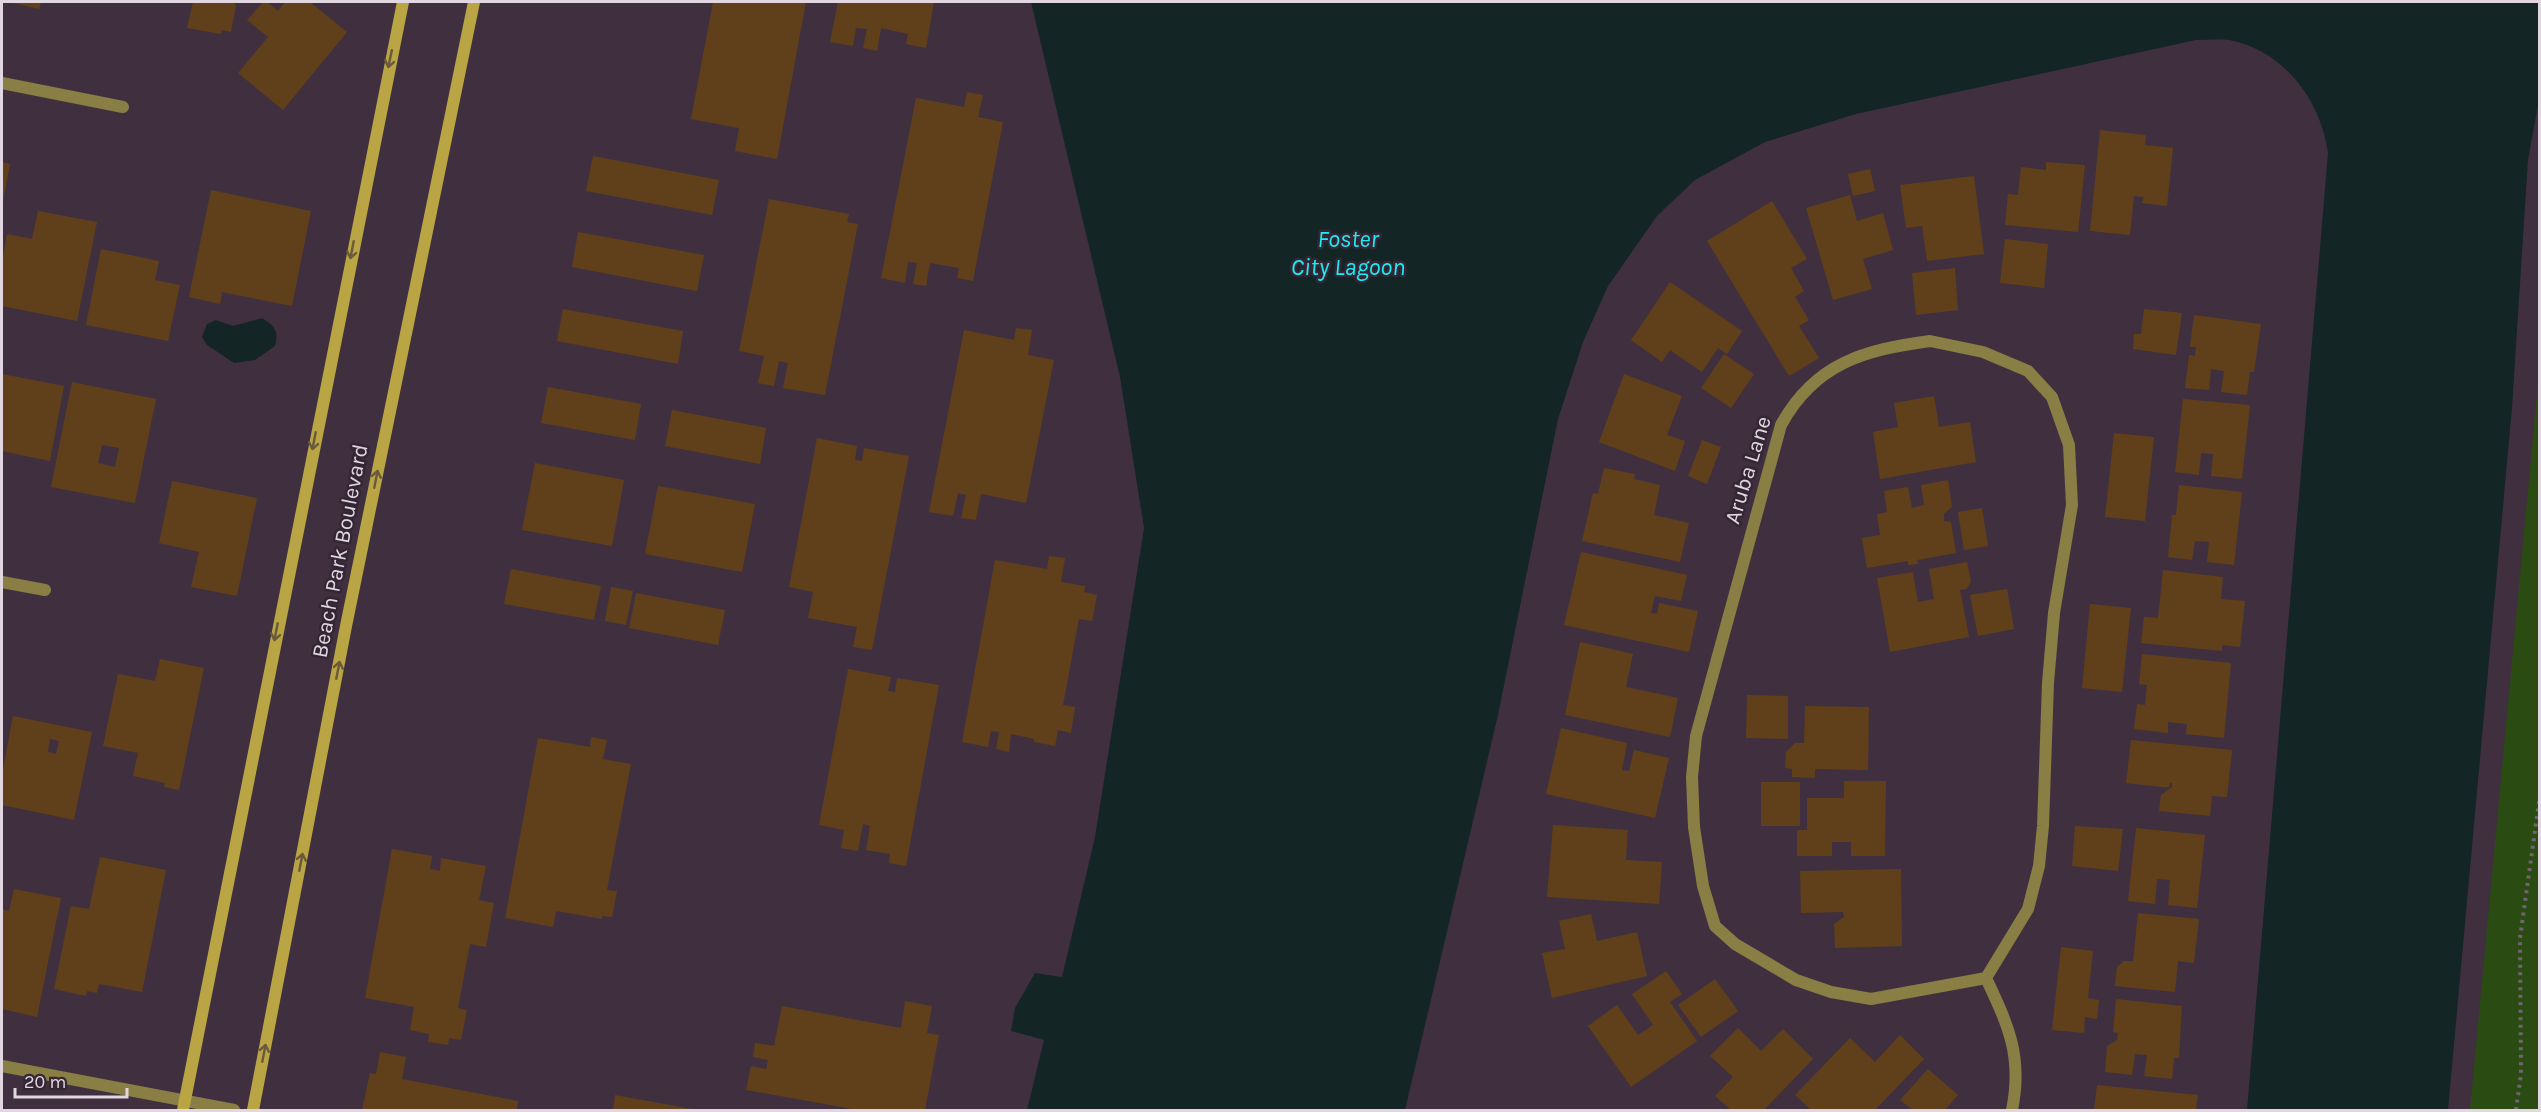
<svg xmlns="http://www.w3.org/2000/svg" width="2541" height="1112" font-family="Karla,sans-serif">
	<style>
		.green { fill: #2a4b12 }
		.water { fill: #142525 }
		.building { fill: #60401a; fill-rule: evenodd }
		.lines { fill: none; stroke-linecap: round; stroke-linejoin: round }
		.path { stroke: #726371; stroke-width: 4; stroke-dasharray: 3 4.5; stroke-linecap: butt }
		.minor { stroke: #897e44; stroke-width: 12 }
		.secondary { stroke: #b9a544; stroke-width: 12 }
		.oneway { stroke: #6a593b }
		.labels { text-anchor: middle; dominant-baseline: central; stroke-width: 5; stroke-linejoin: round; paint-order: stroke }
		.street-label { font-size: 22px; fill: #e2d7e1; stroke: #352635 }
		.water-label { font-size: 24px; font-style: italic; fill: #19eff3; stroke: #352635 }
	</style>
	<rect width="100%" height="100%" fill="#40303f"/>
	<path class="green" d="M2539,373v737h-69z"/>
	<path class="water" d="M1031,2h1508v98l-11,60 -16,248 -64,702h-201l81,-957c-7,-52 -44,-103 -99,-113 -10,-1 -22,0 -33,0l-340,74 -91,28 -70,38 -38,36 -49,70 -25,56 -25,77 -60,296 -93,395h-378l17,-70 -33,-9 4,-23 20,-35 27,4 33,-140 49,-309 -24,-151z
		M262,318c13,8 17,13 13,28l-20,14 -21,3 -27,-18 -5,-8 5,-13 9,-4 17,6z"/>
	<path class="building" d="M9,2h32l-2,7z
		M193,2h40l3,3 -5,27 -9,-2 -1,4 -34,-6z
		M263,2h4l11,9 7,-9h25l37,30 -64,78 -45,-37 30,-36 -21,-17z
		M713,2h93l-29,157 -42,-8 4,-23 -48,-9z
		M838,2h96l-8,46 -20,-4 2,-10 -27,-6 -4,23 -14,-3 4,-19 -11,-1 -3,18 -23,-4z
		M967,92l16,3 -5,22 25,5 -30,159 -16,-3 2,-10 -29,-5 -4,23 -13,-2 4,-21 -9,-1 -3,21 -24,-5 35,-180 48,9z
		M2100,130l46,5 -1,10 28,3 -6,58 -25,-3 2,-6 -10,-1 -4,39 -40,-4z
		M593,156l126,24 -7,35 -126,-24z
		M2,162l8,2 -7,37h-1z
		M2046,162l39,3 -7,67 -73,-7 3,-31 10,1 3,-28 25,3z
		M1870,169l5,22 -22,5 -5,-22z
		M1974,176l10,78 -57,7 -5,-35 -16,2 -6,-43z
		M211,190l100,21 -19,95 -70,-14 -2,12 -31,-7z
		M1850,195l7,26 26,-8 10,37 -30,9 9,30 -39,11 -27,-92z
		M769,199l80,15 -2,8 11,2 -33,171 -42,-7 5,-25 -9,-2 -5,25 -16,-3 6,-27 -25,-5z
		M1772,201l35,58 -16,9 13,23 -9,6 14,23 -10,6 20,32 -30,18 -82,-135z
		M38,211l59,11 -20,99 -75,-15v-43l5,-29 25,5z
		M578,232l126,23 -7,36 -125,-24z
		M2005,239l43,5 -4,44 -44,-5z
		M101,249l58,12 -4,19 25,5 -12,56 -82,-16z
		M1955,268l3,42 -42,5 -4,-42z
		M1670,282l72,49 -15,23 -9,-6 -16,24 -32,-22 -8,12 -31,-22z
		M563,309l120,22 -5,33 -121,-23z
		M2144,309l38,4 -6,42 -43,-6 1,-15h7z
		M2194,315l67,9 -7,48h-4l-3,23 -26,-3 3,-21 -13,-2 -2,21 -24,-2 4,-33 6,1 1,-9h-6z
		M1016,328l16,2 -4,25 26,5 -28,143 -45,-9 -5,26 -15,-2 5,-23 -8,-2 -5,23 -24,-4 35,-182 50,10z
		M1724,354l30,20 -23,34 -30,-20z
		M2,374l62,12 -14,75 -48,-10z
		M1624,374l58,22 -15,39 18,6 -10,30 -76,-29z
		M72,382l84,17 -21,104 -84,-16zM102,445l17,3 -4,19 -17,-4z
		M548,387l93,17 -6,36 -94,-17z
		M1934,396l5,31 31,-5 6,40 -96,17 -7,-47 25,-5 -4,-24z
		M2183,399l67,6 -8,74 -31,-3 2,-22 -12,-1 -2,22 -24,-3z
		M672,410l94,18 -6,36 -95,-18z
		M2114,433l40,4 -9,84 -40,-4z
		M817,438l40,8 -2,14 7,1 2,-13 45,8 -37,194 -19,-3 4,-20 -49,-9 5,-26 -24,-5z
		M1702,440l19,7 -14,37 -19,-8z
		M535,463l89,17 -12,66 -90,-16z
		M1604,468l31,6 -1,5 26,6 -6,30 35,8 -9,39 -98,-21 11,-48 5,1z
		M1948,480l4,27 -8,7v7l7,1 5,31 -39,7 1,4 -10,1v-4l-41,7 -5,-30 18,-3 -3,-21 10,-2 -3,-21 24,-4 4,21 12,-3 -3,-20z
		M172,481l85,17 -20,98 -46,-9 8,-35 -40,-9z
		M2179,485l63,7 -8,73 -27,-3 2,-20 -14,-1 -3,19 -24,-3 4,-42h4z
		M658,486l97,18 -13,68 -97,-18z
		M1982,508l6,38 -24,4 -6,-38z
		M1581,552l106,23 -6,26 -26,-5 -4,17 6,1 2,-11 39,8 -9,41 -125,-27z
		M1049,556l16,2 -4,24 24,4 -1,6 13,3 -5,26 -13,-2 -16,86 12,2 -4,26 -13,-3 -3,16 -21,-4v-3l-23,-5 -2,18 -13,-3 3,-17 -8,-1 -3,16 -26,-5 33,-182 52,9z
		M1967,562l4,20 -5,7 -6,1 9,47 -79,15 -13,-74 36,-6 5,30 16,-3 -5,-30z
		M511,569l90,17 -7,34 -90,-16z
		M2163,570l60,7 -2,22 24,2 -5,46 -18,-2v6l-81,-8 3,-26 14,1z
		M611,587l22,4 -7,34 -21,-4z
		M2007,589l7,40 -36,7 -8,-41z
		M636,593l89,17 -7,35 -89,-17z
		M2090,604l41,4 -9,84 -40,-4z
		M1580,642l53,12 -7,33 52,11 -8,39 -105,-22z
		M2142,654l89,9 -7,75 -38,-4 1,-10 -19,-2v11l-34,-4 3,-25 8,1 2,-20 -8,-1z
		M160,659l44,9 -25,122 -15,-3 1,-4 -32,-7 5,-23 -35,-7 15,-72 37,7z
		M848,669l43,8 -3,14 7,1 2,-14 42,7 -33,181 -17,-3 1,-9 -24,-4 4,-24 -7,-2 -5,27 -17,-3 3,-18 -25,-5z
		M1747,695l41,1v43l-42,-1z
		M1805,706l64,1 -1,63 -53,-1v9l-23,-1v-8l-7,-1 1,-16 9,-9h9z
		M13,716l79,16 -18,88 -72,-15v-30zM50,739l9,2 -3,13 -8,-2z
		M1561,728l66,15 -5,27 7,1 5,-21 35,8 -14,60 -109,-24z
		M591,737l16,3 -4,19 28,5 -24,126 10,1 -5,26 -10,-1v3l-46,-8 -3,16 -48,-9 33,-180 52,9z
		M2131,740l101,10 -5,47 -15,-1 -2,20 -51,-5 2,-16 11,-8v-4h-2l-1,4h-7l-36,-4z
		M1844,781h42l-1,75h-34v-14h-19v14h-35v-26h10v-32h37z
		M1761,782h39v44h-39z
		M1553,825l75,5 -2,30 36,2 -3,42 -112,-7z
		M2075,826l48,3 -5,42 -46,-5z
		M2136,828l69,7 -8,73 -29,-3 2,-25 -13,-1 -2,25 -27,-3z
		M392,849l40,7 -2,13 10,2 1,-13 45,8 -7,34 15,3 -8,44 -16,-3 -12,64 9,2 -6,30 -12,-2 -1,7 -20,-3 1,-8 -19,-4 4,-23 -49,-9z
		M100,857l66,13 -24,122 -43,-8 -2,9 -10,-2 -1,5 -32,-7 17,-83 18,3z
		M1901,869l1,77 -67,2 -1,-24 10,-7 -1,-5 -42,1 -1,-42z
		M14,889l47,9 -24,119 -35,-8v-100l7,2z
		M2138,913l61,6 -5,44 -16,-2 -3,31 -60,-6 2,-19 7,-6h9z
		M1591,914l6,27 40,-9 10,44 -95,22 -10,-45 23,-4 -6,-28z
		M2061,947l32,4 -5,47 11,2 -2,19 -12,-2 -1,16 -32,-3z
		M1666,971l16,23 -12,8 27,39 -66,46 -43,-61 29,-21 21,30 15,-10 -21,-31z
		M1715,979l23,32 -37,26 -23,-32z
		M2116,999l66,7 -3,52h-5l-2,21 -28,-3 3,-21 -12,-1 -3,21 -27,-3 2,-26 10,-6 1,-7 -5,-1z
		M905,1001l27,5 -5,27 12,2 -14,75h-67l-112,-20 5,-24 15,3 2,-9 -15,-3 2,-14 19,3 8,-40 119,22z
		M1738,1028l23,23 22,-22 30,30 -49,51h-33l-16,-14 18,-19 -23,-21z
		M1900,1035l24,24 -49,51h-64l-16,-15 55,-57 25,24z
		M380,1052l26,5 -4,22 116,22 -1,9h-155l8,-37 6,1z
		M1928,1069l30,26 -13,15h-32l-13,-10z
		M2097,1085l101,10 -2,15h-102z
		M615,1095l77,14v1h-79z"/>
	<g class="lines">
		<path class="path" d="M2516,1110l5,-36 -1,-136 20,-143"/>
		<path class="minor" d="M2,83l121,24
			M1930,341l53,11 45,19 24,26 17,48 3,60 -18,108 -6,70 -5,143 -4,40 -11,43 -42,69 -115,21 -40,-7 -35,-12 -61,-36 -20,-18 -12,-40 -9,-59 -2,-50 4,-41 85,-311c34,-62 83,-75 149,-84z
			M2,582l43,8
			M1986,978c22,47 37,78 26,132
			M2,1066l232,44"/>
		<path class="secondary" d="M183,1110l220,-1108
			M253,1110l93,-484 128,-624"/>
	</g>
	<defs><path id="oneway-shaft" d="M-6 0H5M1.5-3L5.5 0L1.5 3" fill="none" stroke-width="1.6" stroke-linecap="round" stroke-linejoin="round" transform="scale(1.5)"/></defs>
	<g class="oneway">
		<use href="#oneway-shaft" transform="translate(390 59) rotate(102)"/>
		<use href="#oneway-shaft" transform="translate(352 250) rotate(101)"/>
		<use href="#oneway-shaft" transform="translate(314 441) rotate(101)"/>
		<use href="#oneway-shaft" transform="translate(376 479) rotate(-79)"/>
		<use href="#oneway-shaft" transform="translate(276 632) rotate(101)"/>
		<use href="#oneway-shaft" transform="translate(338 670) rotate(-79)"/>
		<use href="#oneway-shaft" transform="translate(301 862) rotate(-79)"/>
		<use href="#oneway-shaft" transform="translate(264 1053) rotate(-79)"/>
	</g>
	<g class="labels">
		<g class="street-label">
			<text transform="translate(1748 470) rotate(-73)">Aruba Lane</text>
			<text transform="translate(340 551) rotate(-79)">Beach Park Boulevard</text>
		</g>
		<g class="water-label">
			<text x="1348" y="239">Foster<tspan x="1348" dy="28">City Lagoon</tspan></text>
		</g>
	</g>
	<rect width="2541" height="1112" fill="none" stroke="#e2d7e1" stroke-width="6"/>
	<path d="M15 1088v9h112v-9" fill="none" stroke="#e2d7e1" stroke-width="3"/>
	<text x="24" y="1088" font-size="18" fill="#e2d7e1" stroke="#352635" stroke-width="4.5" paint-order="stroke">20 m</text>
</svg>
